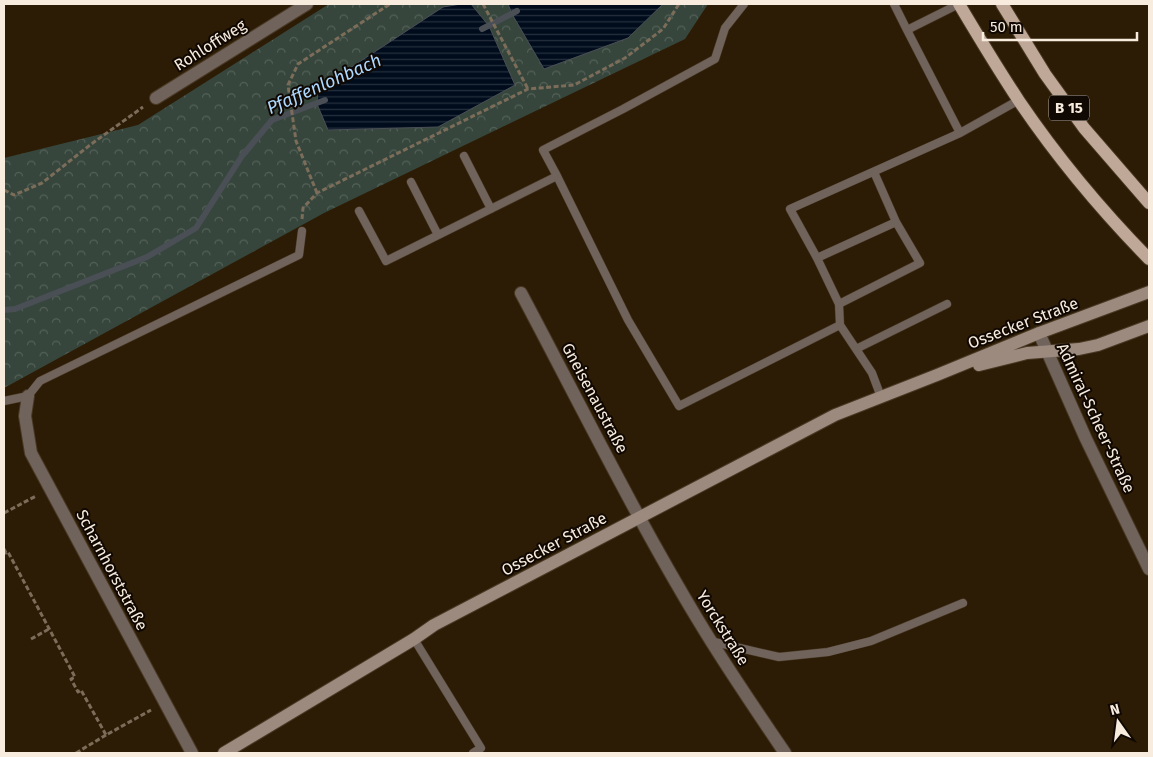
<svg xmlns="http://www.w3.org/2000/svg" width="1153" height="757" font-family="'Fira Sans',sans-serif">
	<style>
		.forest { fill: url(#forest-crowns) }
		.water { fill: url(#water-rules); stroke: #4a4f56 }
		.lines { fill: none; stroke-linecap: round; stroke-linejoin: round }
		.stream { stroke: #4a4f56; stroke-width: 6 }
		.lane-casing { stroke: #493924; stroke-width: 9 }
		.street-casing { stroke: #493924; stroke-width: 14 }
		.secondary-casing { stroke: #493924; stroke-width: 14 }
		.primary-casing { stroke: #493924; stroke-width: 14 }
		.path { stroke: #7c6d5a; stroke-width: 3; stroke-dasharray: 5 2.5; stroke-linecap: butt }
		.lane { stroke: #6f635c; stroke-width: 8 }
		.street { stroke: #6f635c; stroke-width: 12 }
		.secondary { stroke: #9c8a7e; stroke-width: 12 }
		.primary { stroke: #c0a899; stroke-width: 12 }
		.labels { text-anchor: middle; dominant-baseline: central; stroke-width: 4; stroke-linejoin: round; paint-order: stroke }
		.shield { fill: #100802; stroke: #b2a89d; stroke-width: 1 }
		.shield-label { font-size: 15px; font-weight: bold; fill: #f8ecdf }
		.street-label { font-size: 16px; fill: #f8ecdf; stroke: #100802 }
		.water-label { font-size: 18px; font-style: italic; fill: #acd7fe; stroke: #100802 }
	</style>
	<defs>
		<pattern id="forest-crowns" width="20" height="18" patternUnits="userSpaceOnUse" patternTransform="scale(1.25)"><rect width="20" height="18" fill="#36463c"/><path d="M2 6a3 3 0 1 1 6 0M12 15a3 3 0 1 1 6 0" fill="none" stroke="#546158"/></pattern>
		<pattern id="water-rules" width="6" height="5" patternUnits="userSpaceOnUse" patternTransform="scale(1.25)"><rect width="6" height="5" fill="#000c1c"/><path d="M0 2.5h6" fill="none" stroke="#26303d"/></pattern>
	</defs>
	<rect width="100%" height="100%" fill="#2d1c05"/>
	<path class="forest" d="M329,4h379l-23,35 -361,174 -320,175v-230l134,-33z"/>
	<path class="water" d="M461,4h10l18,22 26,59 -77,42 -110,3 -11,-26 1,-15 125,-82z
		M508,4h155l-35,34 -84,31 -32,-55z"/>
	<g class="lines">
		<path class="stream" d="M482,29l35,-18
			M4,310l11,-1 132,-52 49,-29 46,-72 30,-36 53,-20"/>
		<defs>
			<path id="lane" d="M744,4l-19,24 -10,31 -92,50 -80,41 14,26 71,144 51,86 161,-81 32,48 9,24
				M894,4l13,26
				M959,4l-52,26 53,103
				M464,156l27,53
				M411,182l27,53
				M359,211l27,50 171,-85
				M817,258l79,-36
				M839,304l81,-41 -24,-41 -22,-50
				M840,325l-1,-21 -22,-46 -27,-49 170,-76 59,-33
				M856,349l91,-45
				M4,401l24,-5 12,-15 259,-126 3,-24
				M414,639l67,109 -8,5
				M710,641l69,16 49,-5 43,-11 92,-38"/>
			<path id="street" d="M156,98l151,-94
				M521,293c58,109 113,221 177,327 27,45 57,89 87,133
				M1039,333l47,106 63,130
				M28,396l-3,20 6,37 161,300"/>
			<path id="secondary" d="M979,365l48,-12 52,-4 19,-4 51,-19
				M224,753l190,-114 20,-14 401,-210 102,-40 102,-42 110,-41"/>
			<path id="primary" d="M959,4c19,32 39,65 60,97 38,56 82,109 130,158
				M1002,4l43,70 39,54 65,75"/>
		</defs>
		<use href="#lane" class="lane-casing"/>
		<use href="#street" class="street-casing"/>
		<use href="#secondary" class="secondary-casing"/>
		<use href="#primary" class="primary-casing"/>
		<path class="path" d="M483,4l45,85
			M4,190l10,5 28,-12 48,-38 53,-38
			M317,193l-21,-52 -8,-56 10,-21 92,-60
			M302,219l1,-11 14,-15 211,-104 46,-4 51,-27 38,-29 16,-25
			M4,513l32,-17
			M4,549l2,4 2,-1 67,125 -4,2 7,13 3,-2 25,45 45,-25
			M31,639l18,-10
			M76,753l30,-18"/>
		<use href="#lane" class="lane"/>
		<use href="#street" class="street"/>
		<use href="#secondary" class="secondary"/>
		<use href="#primary" class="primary"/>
	</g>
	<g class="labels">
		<rect class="shield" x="1049" y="95.5" width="40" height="25" rx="4"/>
		<g class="shield-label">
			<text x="1069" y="108">B 15</text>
		</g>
		<g class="street-label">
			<text transform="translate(210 45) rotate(-32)">Rohloffweg</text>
			<text transform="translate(1023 323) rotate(-21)">Ossecker Straße</text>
			<text transform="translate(595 398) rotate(62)">Gneisenaustraße</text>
			<text transform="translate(1096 418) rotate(65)">Admiral-Scheer-Straße</text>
			<text transform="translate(554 544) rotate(-28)">Ossecker Straße</text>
			<text transform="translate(112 570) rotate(62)">Scharnhorststraße</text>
			<text transform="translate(723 628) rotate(58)">Yorckstraße</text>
		</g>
		<g class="water-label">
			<text transform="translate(324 84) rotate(-24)">Pfaffenlohbach</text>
		</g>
	</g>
	<rect width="1153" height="757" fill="none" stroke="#f8ecdf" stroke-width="10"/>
	<g transform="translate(1118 722) rotate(346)" stroke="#100802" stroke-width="4" paint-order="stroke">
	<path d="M0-4L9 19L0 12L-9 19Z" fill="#f8ecdf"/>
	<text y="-8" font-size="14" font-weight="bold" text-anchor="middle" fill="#f8ecdf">N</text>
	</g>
	<path d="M983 32v8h154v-8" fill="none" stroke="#f8ecdf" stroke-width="2.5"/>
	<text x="990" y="32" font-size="15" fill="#f8ecdf" stroke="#100802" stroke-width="4" paint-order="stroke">50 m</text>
</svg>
